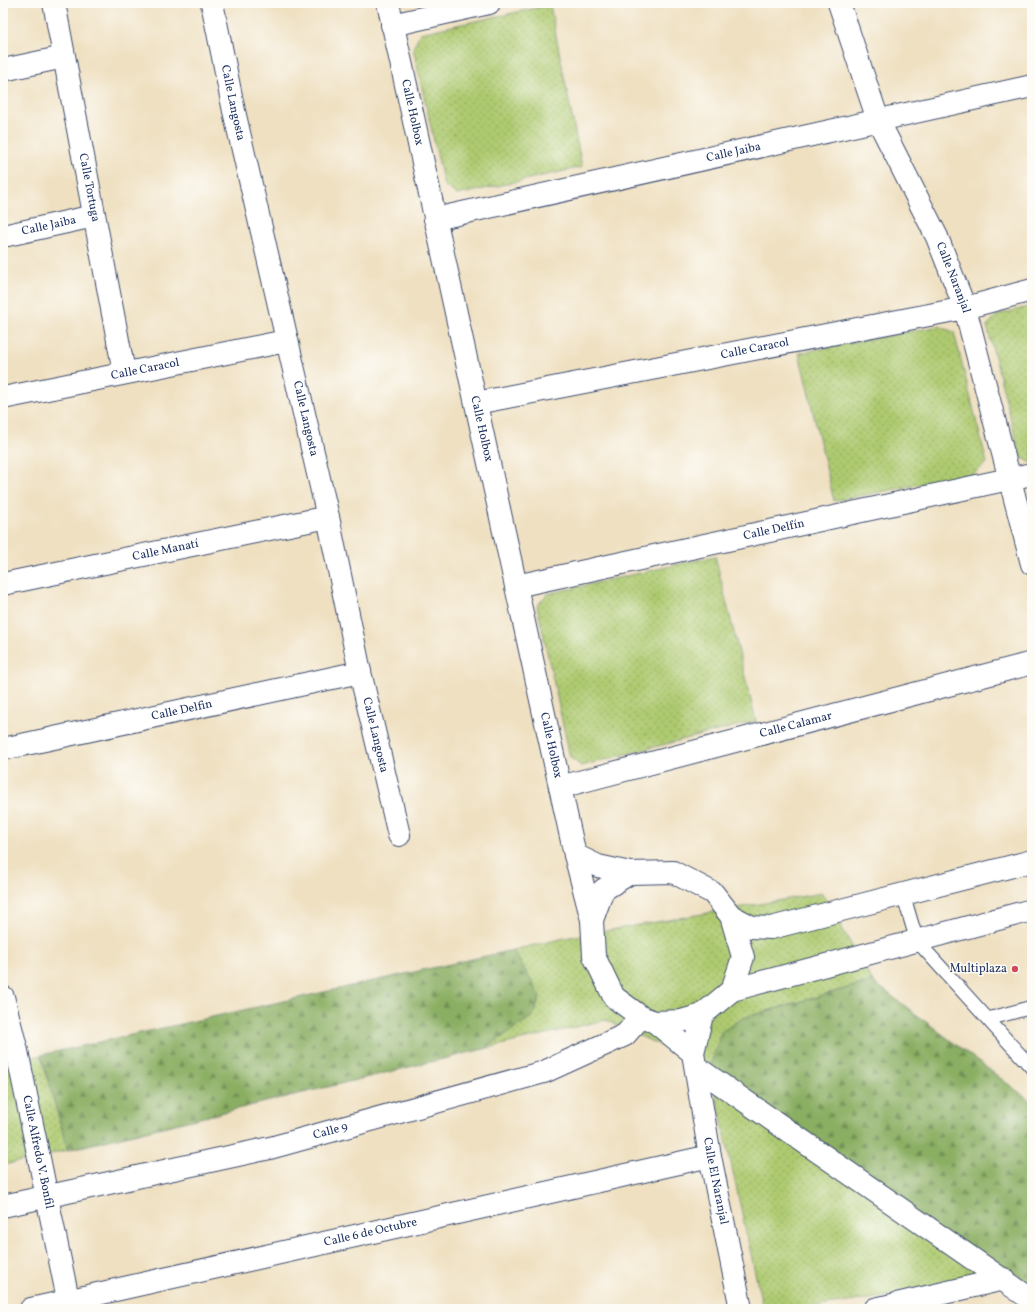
<svg xmlns="http://www.w3.org/2000/svg" width="1035" height="1312" font-family="Vollkorn,serif">
	<style>
		.grass { fill: url(#grass-dots); stroke: #647c67 }
		.forest { fill: url(#forest-firs); stroke: #526e60 }
		.lines { fill: none; stroke-linecap: round; stroke-linejoin: round }
		.service-casing { stroke: #3b4a6d; stroke-width: 15 }
		.minor-casing { stroke: #3b4a6d; stroke-width: 24 }
		.service { stroke: #fff; stroke-width: 13 }
		.minor { stroke: #fff; stroke-width: 22 }
		.poi-dot { fill: #d1495b; stroke: #fdfcf7; stroke-width: 1.5 }
		.labels { text-anchor: middle; dominant-baseline: central; stroke-width: 3; stroke-linejoin: round; paint-order: stroke }
		.street-label { font-size: 12px; fill: #1b2f5e; stroke: #fdfcf7 }
		.poi-label { font-size: 12px; fill: #1b2f5e; stroke: #fdfcf7; text-anchor: end }
	</style>
	<defs>
		<pattern id="grass-dots" width="8" height="8" patternUnits="userSpaceOnUse"><rect width="8" height="8" fill="#aeca70"/><path d="M2 2h.1M6 6h.1" fill="none" stroke="#8da45f" stroke-width="1.8" stroke-linecap="round"/></pattern>
		<pattern id="forest-firs" width="22" height="20" patternUnits="userSpaceOnUse"><rect width="22" height="20" fill="#8aae62"/><path d="M5 1l3.5 6h-7zM16 11l3.5 6h-7z" fill="#708e54"/></pattern>
	</defs>
	<rect width="100%" height="100%" fill="#fdfcf7"/>
	<filter id="ink" filterUnits="userSpaceOnUse"><feTurbulence type="fractalNoise" baseFrequency=".025" numOctaves="2"/><feDisplacementMap in="SourceGraphic" scale="8" xChannelSelector="R" yChannelSelector="G"/><feConvolveMatrix kernelMatrix="1 2 1 2 8 2 1 2 1" color-interpolation-filters="sRGB"/></filter>
	<filter id="wash" filterUnits="userSpaceOnUse"><feTurbulence type="fractalNoise" baseFrequency=".012" numOctaves="4" result="noise"/><feDisplacementMap in="SourceGraphic" scale="16" xChannelSelector="R" yChannelSelector="G"/><feGaussianBlur stdDeviation="0.9" result="paint"/><feColorMatrix in="noise" values="0 0 0 0 0 0 0 0 0 0 0 0 0 0 0 0 0 1.4 0 .05"/><feComposite in="paint" operator="in"/></filter>
	<g filter="url(#wash)">
		<rect width="100%" height="100%" fill="#efe0c1"/>
		<path class="grass" d="M550,5l32,162 -125,28 -13,-10 -31,-137 7,-15z
			M1032,306v157h-1l-11,-7 -33,-130 10,-11z
			M939,326l15,6 33,131 -14,11 -139,27 -35,-148z
			M715,556l41,165 -175,45 -11,-9 -33,-151 10,-12z
			M822,893l50,88 -129,37 251,263 -195,28h-36l-53,-241 -105,-48 -121,29 50,-34 6,-19 -27,-46 52,-12z
			M41,1055l27,95 -64,15 -1,-101z"/>
		<path class="forest" d="M513,950l27,46 -6,19 -50,34 -416,101 -27,-95z
			M872,981l160,121v206l-322,-240 11,-36 22,-14z"/>
	</g>
	<g filter="url(#ink)">
		<g class="lines">
			<defs>
				<path id="service" d="M903,894l14,47 115,127
					M988,1019l44,-12"/>
				<g id="minor">
					<path id="s1" d="M54,3l70,369"/>
					<path id="s2" d="M212,3l22,108 94,406 32,155 39,163"/>
					<path id="s3" d="M388,3l187,852 17,65"/>
					<path id="s4" d="M839,3l39,117 59,117 28,71 67,256"/>
					<path d="M392,25l97,-22"/>
					<path d="M3,70l61,-13"/>
					<path id="s5" d="M435,219l597,-133"/>
					<path id="s6" d="M3,236l91,-20"/>
					<path id="s7" d="M3,398l283,-57"/>
					<path id="s8" d="M476,403l489,-95 67,-18"/>
					<path id="s9" d="M3,584l325,-67"/>
					<path id="s10" d="M516,586l516,-112"/>
					<path id="s11" d="M3,749l357,-77"/>
					<path id="s12" d="M560,787l472,-124"/>
					<path d="M575,855l23,11 32,7"/>
					<path d="M731,916l21,11 19,1 261,-67"/>
					<path d="M732,990l300,-80"/>
					<path id="s13" d="M3,997l14,54 53,258"/>
					<path id="s14" d="M702,1015l-9,38 17,103 31,153"/>
					<path d="M655,1022l26,-1 21,-6 30,-25 11,-33 -12,-41 -18,-23 -40,-21 -43,1 -27,17 -11,30 2,36 20,41 27,20 14,5 38,31"/>
					<path d="M696,1067l336,233"/>
					<path id="s15" d="M3,1206l267,-58 274,-76 81,-37 16,-18"/>
					<path id="s16" d="M31,1309l679,-153"/>
					<path d="M875,1309l129,-30"/>
				</g>
			</defs>
			<use href="#service" class="service-casing"/>
			<use href="#minor" class="minor-casing"/>
			<use href="#service" class="service"/>
			<use href="#minor" class="minor"/>
		</g>
	</g>
	<circle class="poi-dot" cx="1015" cy="969" r="4"/>
	<g class="labels">
		<g class="street-label">
			<text stroke="none"><textPath href="#s2" startOffset="102">Calle Langosta</textPath></text>
			<text stroke="none"><textPath href="#s3" startOffset="112">Calle Holbox</textPath></text>
			<text stroke="none"><textPath href="#s5" startOffset="306">Calle Jaiba</textPath></text>
			<text stroke="none"><textPath href="#s1" startOffset="188">Calle Tortuga</textPath></text>
			<text stroke="none"><textPath href="#s6" startOffset="47">Calle Jaiba</textPath></text>
			<text stroke="none"><textPath href="#s4" startOffset="298">Calle Naranjal</textPath></text>
			<text stroke="none"><textPath href="#s8" startOffset="284">Calle Caracol</textPath></text>
			<text stroke="none"><textPath href="#s7" startOffset="145">Calle Caracol</textPath></text>
			<text stroke="none"><textPath href="#s2" startOffset="426">Calle Langosta</textPath></text>
			<text stroke="none"><textPath href="#s3" startOffset="436">Calle Holbox</textPath></text>
			<text stroke="none"><textPath href="#s10" startOffset="264">Calle Delfín</textPath></text>
			<text stroke="none"><textPath href="#s9" startOffset="166">Calle Manatí</textPath></text>
			<text stroke="none"><textPath href="#s11" startOffset="183">Calle Delfin</textPath></text>
			<text stroke="none"><textPath href="#s12" startOffset="244">Calle Calamar</textPath></text>
			<text stroke="none"><textPath href="#s2" startOffset="750">Calle Langosta</textPath></text>
			<text stroke="none"><textPath href="#s3" startOffset="760">Calle Holbox</textPath></text>
			<text stroke="none"><textPath href="#s15" startOffset="336">Calle 9</textPath></text>
			<text stroke="none"><textPath href="#s13" startOffset="159">Calle Alfredo V. Bonfil</textPath></text>
			<text stroke="none"><textPath href="#s14" startOffset="169">Calle El Naranjal</textPath></text>
			<text stroke="none"><textPath href="#s16" startOffset="348">Calle 6 de Octubre</textPath></text>
		</g>
		<g class="poi-label">
			<text x="1007" y="969">Multiplaza</text>
		</g>
	</g>
	<rect width="1035" height="1312" fill="none" stroke="#fdfcf7" stroke-width="16"/>
</svg>
